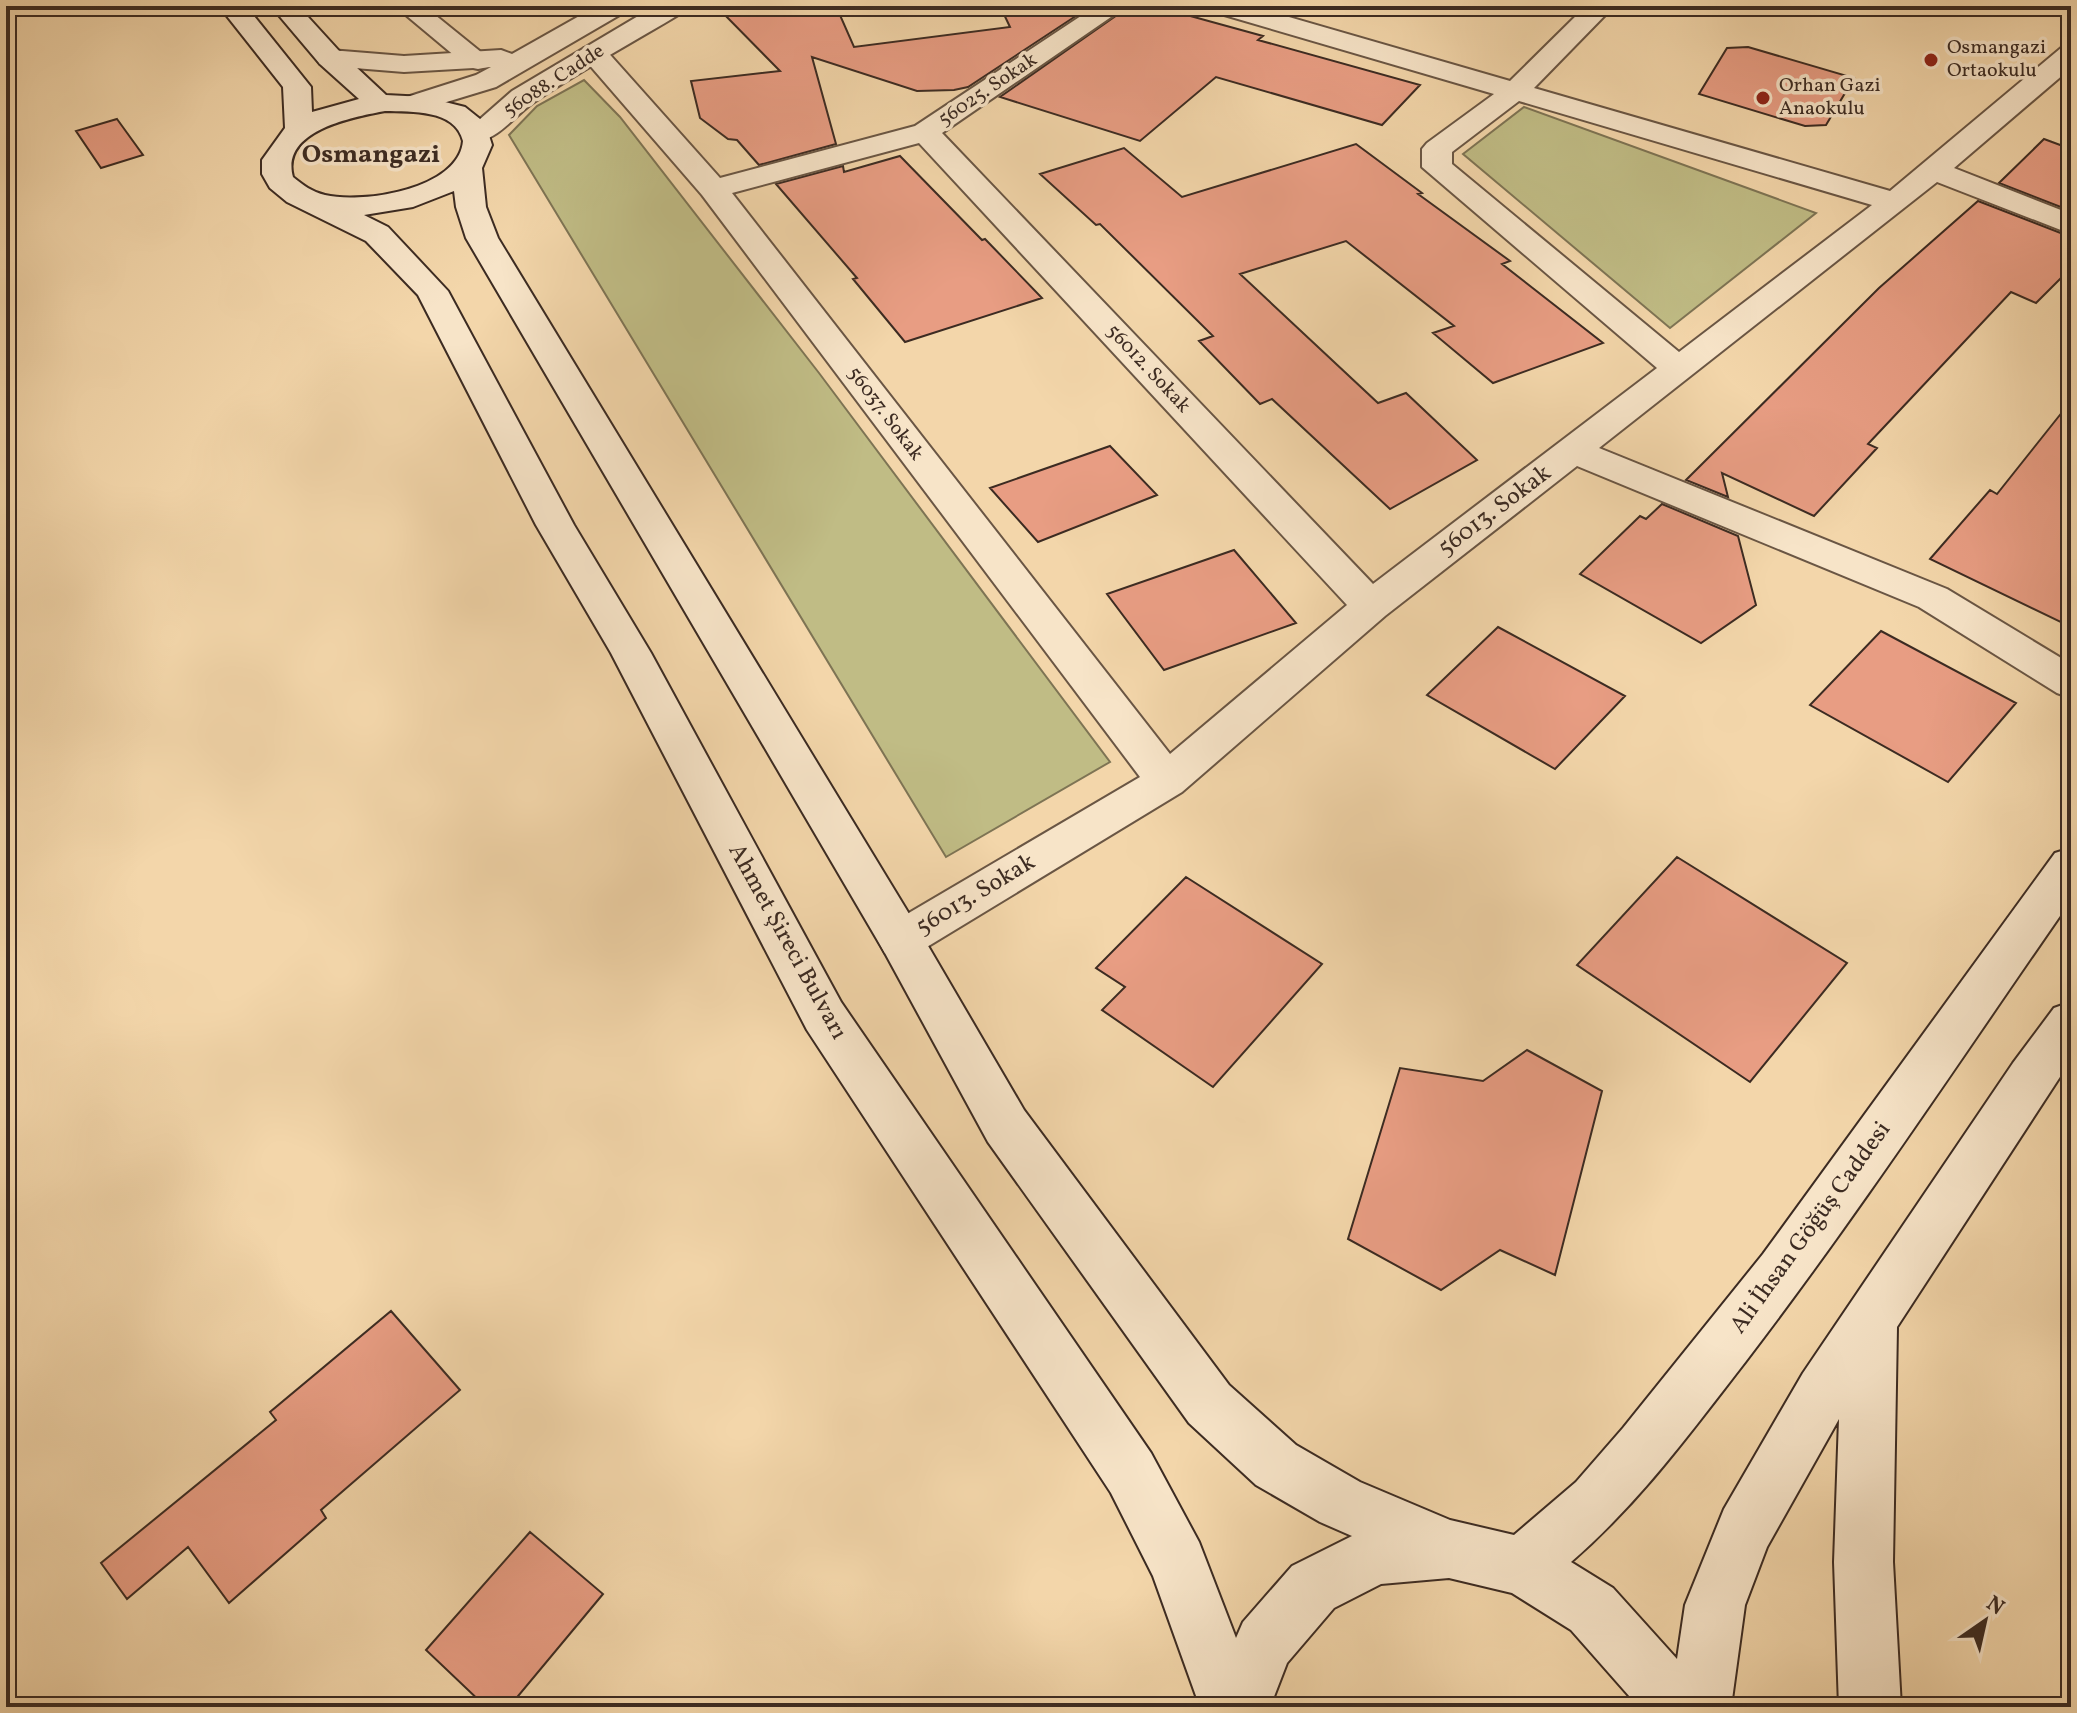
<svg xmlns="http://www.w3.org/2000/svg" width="2077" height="1713" font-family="Vollkorn,serif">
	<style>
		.green { fill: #c0bc85; stroke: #7e7454; stroke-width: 2 }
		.building { fill: #e89d83; stroke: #3c2b22; stroke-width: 2 }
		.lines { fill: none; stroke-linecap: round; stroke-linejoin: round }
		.minor-casing { stroke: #6a5644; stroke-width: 4 }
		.tertiary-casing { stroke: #6a5644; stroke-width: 4 }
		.secondary-casing { stroke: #3c2b22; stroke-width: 4 }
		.minor { fill: #f7e4c8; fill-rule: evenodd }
		.tertiary { fill: #f7e4c8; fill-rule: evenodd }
		.secondary { fill: #f7e4c8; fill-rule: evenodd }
		.poi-dot { fill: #8f2418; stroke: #f7e4c8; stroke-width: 3 }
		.labels { text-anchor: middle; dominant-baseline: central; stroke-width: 7; stroke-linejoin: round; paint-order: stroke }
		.far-poi-label { font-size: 20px; fill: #3c2b22; stroke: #f7e4c8; text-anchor: start }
		.far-street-label { font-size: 20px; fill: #3c2b22; stroke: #f7e4c8 }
		.street-label { font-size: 24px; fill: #3c2b22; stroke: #f7e4c8 }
		.far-district-label { font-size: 26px; font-weight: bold; fill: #3c2b22; stroke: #f7e4c8 }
	</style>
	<rect width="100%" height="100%" fill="#f3d6aa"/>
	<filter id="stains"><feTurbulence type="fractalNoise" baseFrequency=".0025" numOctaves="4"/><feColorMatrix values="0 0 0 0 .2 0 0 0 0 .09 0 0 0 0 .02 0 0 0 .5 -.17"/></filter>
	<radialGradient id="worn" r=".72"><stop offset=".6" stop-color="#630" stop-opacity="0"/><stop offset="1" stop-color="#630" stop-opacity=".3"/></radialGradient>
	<path class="green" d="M584,80l36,37 199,256 291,389 -164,95 -437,-722 28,-29z
		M1524,107l292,106 -146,115 -207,-174z"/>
	<path class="building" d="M716,6h120l18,41 156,-20 -10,-21h91l-123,81 -14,3 -37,1 -105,-34 24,87 -77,21 -22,-25 -9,-1 -28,-21 -9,-37 89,-10z
		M1130,6h24l109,30 -5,4 162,45 -38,40 -166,-48 -76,64 -140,-44z
		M1748,47l106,31 -28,47 -21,1 -106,-32 28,-46z
		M117,119l26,36 -42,13 -25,-37z
		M2044,139l27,10v62l-72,-28z
		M1356,144l66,49 -4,1 92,67 -8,3 101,79 -110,40 -60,-50 21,-7 -108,-85 -106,33 138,129 28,-10 71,67 -87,49 -118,-110 -12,5 -61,-63 14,-5 -113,-112 -4,1 -56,-51 84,-26 58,49z
		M900,156l82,84 3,-1 57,59 -137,44 -52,-63 4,-1 -81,-94 67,-18 1,6z
		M1978,201l93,36v31l-35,35 -25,-11 -143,152 9,4 -63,68 -92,-43 6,24 -42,-17 193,-192z
		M2071,401v226l-141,-68 60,-69 7,4z
		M1110,446l47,49 -119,47 -48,-54z
		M1662,504l76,32 18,69 -55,38 -121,-69 60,-58 6,3z
		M1234,550l62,73 -132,47 -57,-76z
		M1498,627l127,69 -70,73 -128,-74z
		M1881,631l135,72 -68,79 -138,-77z
		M1677,857l170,106 -97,119 -173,-117z
		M1186,877l136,87 -109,123 -111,-77 23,-23 -29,-19z
		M1527,1050l75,41 -47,184 -55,-25 -59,40 -93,-51 52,-171 83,13z
		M391,1311l69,79 -139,120 5,8 -97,85 -41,-56 -61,52 -26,-36 175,-143 -6,-8z
		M530,1532l73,62 -94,113h-23l-60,-57z"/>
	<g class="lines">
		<defs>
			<path id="minor" d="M395,6h29l68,55 -4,6 -10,2 -10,-2z
				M1096,6h31l-185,127 431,451 284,-216 -235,-201v-18l5,-6 67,-49 -280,-82 -4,-6h41l259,75 76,-75h28l-80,82 356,103 171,-143 10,-2v22l-117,100 117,46v20l-134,-52 -338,266 348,141 124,75v34l-14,-5 -138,-86 -342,-141 -192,150 -203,176 -265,161 -16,6 -16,-6 -7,-13 7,-13 255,-150 -438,-582 -122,-141 4,-6h20l116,130 195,-52zM1519,101l353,104 -193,147 -227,-188v-12zM919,143l428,462 -177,149 -438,-561z"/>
			<path id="tertiary" d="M597,6l30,1 -4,6 -127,74 -79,24 -10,-2 -4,-6 4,-6 69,-22 15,-8 -87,5 -74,-6 -10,-2 -4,-6 4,-6 10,-2 74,6 97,-6 11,4z
				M655,6h32l-4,6c-49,30 -101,57 -149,90 -21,14 -40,45 -67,38l-4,-6 49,-43z"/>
			<path id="secondary" d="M219,6h27l65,81 1,25 47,-13 -39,-35 -49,-58h27l42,46 46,43 39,2 40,10 20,16 7,22 -10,23 4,39 12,31 419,689 107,183 205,275 67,60 64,37 90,38 64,15 62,-53 47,-54 140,-174 292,-401 16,-5v52c-107,154 -211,312 -325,461 -56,72 -105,140 -175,201l42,26 64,71 8,-54 39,-96 79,-136 210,-310 41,-55 17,-6v58l-174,267 -4,235 8,145h-62l-5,-145 5,-143 -72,128 -22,58 -14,102h-95l-6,-10 -59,-67 -59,-37 -63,-15 -68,6 -47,24 -47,55 -17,44h-70l-47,-131 -42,-83 -304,-463 -196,-377 -75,-128 -118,-230 -52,-54 -79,-39 -17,-14 -8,-14v-14l23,-32 -2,-41zM385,111c27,1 70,-2 78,30 -4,48 -100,63 -138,54 -13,-3 -22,-10 -32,-18 -13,-47 61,-60 92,-66zM454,191l2,16 10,31 419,715 103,189 201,281 67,62 64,37 32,14 -60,30 -49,56 -7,16 -37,-96 -48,-89 -310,-451 -190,-349 -77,-128 -126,-234 -60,-64 -24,-12 49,-8z"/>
		</defs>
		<use href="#minor" class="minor-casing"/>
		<use href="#tertiary" class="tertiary-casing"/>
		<use href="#secondary" class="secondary-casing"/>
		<use href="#minor" class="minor"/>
		<use href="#tertiary" class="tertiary"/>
		<use href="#secondary" class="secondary"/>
	</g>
	<g class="poi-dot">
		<circle cx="1931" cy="60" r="8"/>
		<circle cx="1763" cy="98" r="8"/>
	</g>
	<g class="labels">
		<g class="far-poi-label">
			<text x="1947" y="48">Osmangazi<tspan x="1947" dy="23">Ortaokulu</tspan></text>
			<text x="1779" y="86">Orhan Gazi<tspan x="1779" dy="23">Anaokulu</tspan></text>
		</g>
		<g class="far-street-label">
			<text transform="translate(554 81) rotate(-33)">56088. Cadde</text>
			<text transform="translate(988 90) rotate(-34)">56025. Sokak</text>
			<text transform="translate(1148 369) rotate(47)">56012. Sokak</text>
			<text transform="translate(885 414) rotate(53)">56037. Sokak</text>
		</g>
		<g class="street-label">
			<text transform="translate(1495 511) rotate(-37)">56013. Sokak</text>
			<text transform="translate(976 895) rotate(-31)">56013. Sokak</text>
			<text transform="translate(787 942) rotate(61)">Ahmet Şireci Bulvarı</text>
			<text transform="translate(1811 1228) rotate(-54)">Ali İhsan Göğüş Caddesi</text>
		</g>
		<g class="far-district-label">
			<text x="371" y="155">Osmangazi</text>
		</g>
	</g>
	<rect width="2077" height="1713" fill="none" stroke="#f3d6aa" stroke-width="32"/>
	<rect x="8" y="8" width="2061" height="1697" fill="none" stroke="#3c2b22" stroke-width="4"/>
	<rect x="16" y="16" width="2045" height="1681" fill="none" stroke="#3c2b22" stroke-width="2"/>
	<g transform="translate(1985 1621) rotate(34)" stroke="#f7e4c8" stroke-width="6" paint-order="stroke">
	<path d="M0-6L14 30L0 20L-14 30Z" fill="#3c2b22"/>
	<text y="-12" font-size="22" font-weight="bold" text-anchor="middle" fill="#3c2b22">N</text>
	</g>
	<rect width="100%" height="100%" filter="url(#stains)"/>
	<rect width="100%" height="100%" fill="url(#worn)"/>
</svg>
